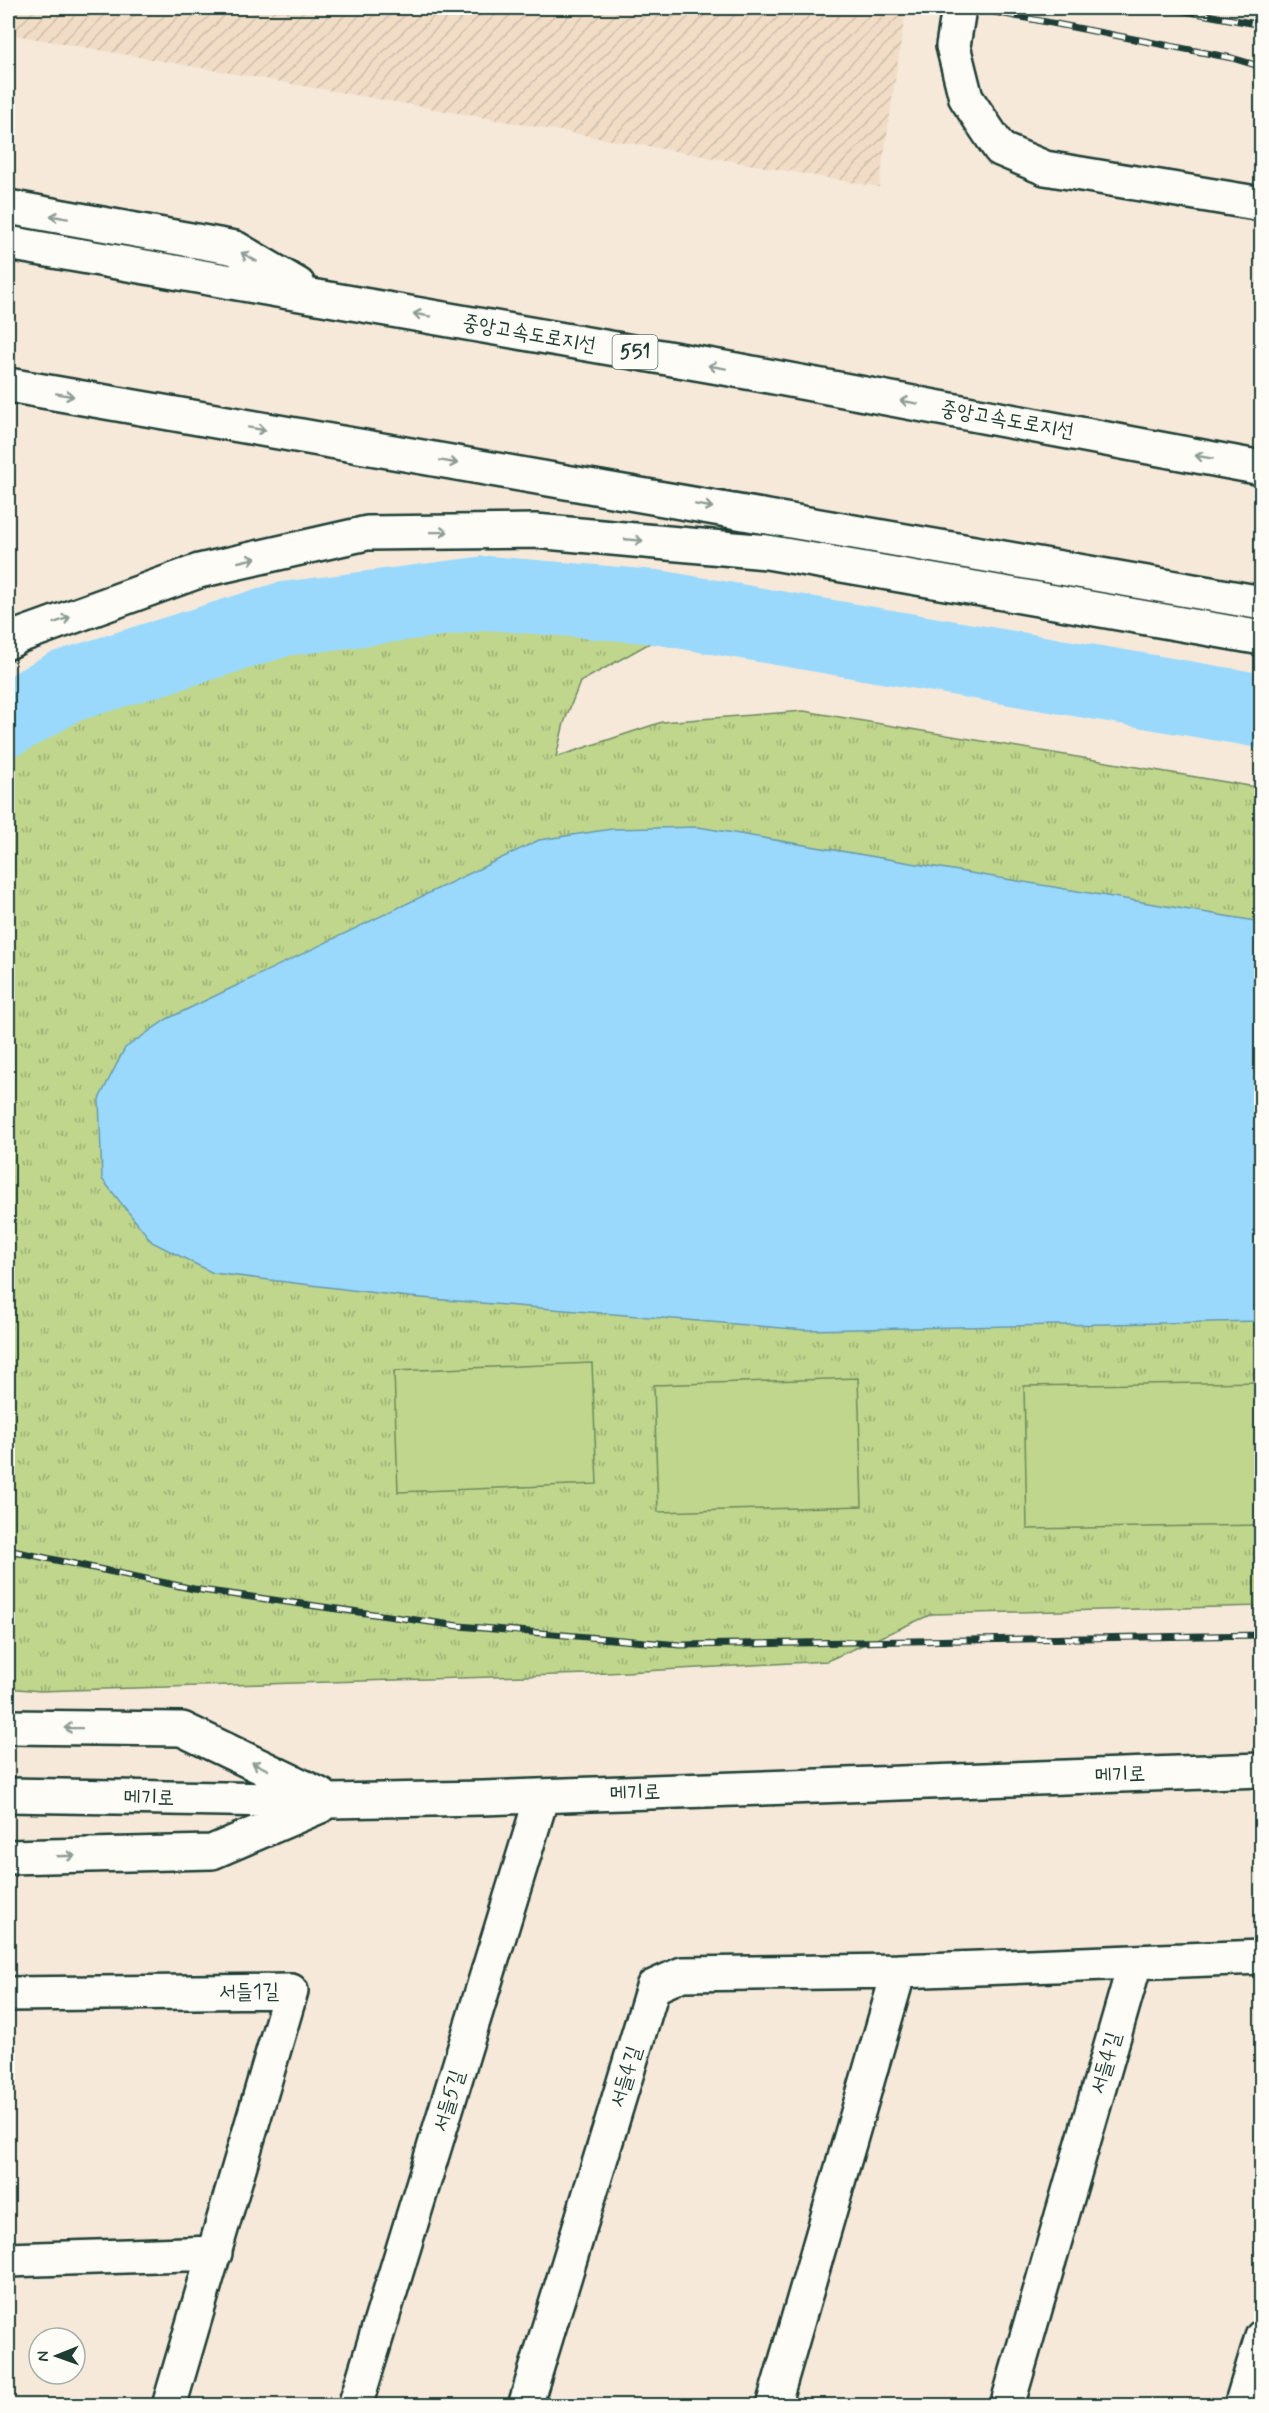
<svg xmlns="http://www.w3.org/2000/svg" width="1269" height="2413" font-family="Mynerve,'Poor Story',sans-serif">
	<style>
		.industrial { fill: url(#industrial-furrows) }
		.grass { fill: url(#grass-tufts); stroke: #6f8a60; stroke-width: 1.5 }
		.pitch { fill: #bfd68c; stroke: #6f8a60; stroke-width: 1.5 }
		.water { fill: #9ad9fc; stroke: #699bac; stroke-width: 1.5 }
		.lines { fill: none; stroke-linecap: round; stroke-linejoin: round }
		.river { stroke: #9ad9fc; stroke-width: 74 }
		.minor-casing { stroke: #1f3d34; stroke-width: 38 }
		.highway-casing { stroke: #1f3d34; stroke-width: 38 }
		.minor { stroke: #fdfcf7; stroke-width: 33 }
		.highway { stroke: #fdfcf7; stroke-width: 33 }
		.rail-casing { stroke: #1f3d34; stroke-width: 7 }
		.rail { stroke: #fdfcf7; stroke-width: 4.5; stroke-dasharray: 14; stroke-linecap: butt }
		.oneway { stroke: #8e9c96 }
		.labels { text-anchor: middle; dominant-baseline: central; stroke-width: 4.5; stroke-linejoin: round; paint-order: stroke }
		.shield { fill: #fdfcf7; stroke: #62766e; stroke-width: 1.5 }
		.shield-label { font-size: 20px; font-weight: bold; fill: #1f3d34 }
		.street-label { font-size: 21px; fill: #1f3d34; stroke: #fdfcf7 }
	</style>
	<defs>
		<pattern id="industrial-furrows" width="10" height="10" patternUnits="userSpaceOnUse" patternTransform="scale(1.5)"><rect width="10" height="10" fill="#f1dcc6"/><path d="M-1 1l2-2M0 10L10 0M9 11l2-2" fill="none" stroke="#cebeab"/></pattern>
		<pattern id="grass-tufts" width="24" height="20" patternUnits="userSpaceOnUse" patternTransform="scale(1.5)"><rect width="24" height="20" fill="#bfd68c"/><path d="M3 7l-1-3M5 7V3M7 7l1-3M15 17l-1-3M17 17v-4M19 17l1-3" fill="none" stroke="#9baf73"/></pattern>
	</defs>
	<rect width="100%" height="100%" fill="#f6e9da"/>
	<filter id="ink" filterUnits="userSpaceOnUse"><feTurbulence type="fractalNoise" baseFrequency=".0167" numOctaves="2"/><feDisplacementMap in="SourceGraphic" scale="12" xChannelSelector="R" yChannelSelector="G"/><feConvolveMatrix kernelMatrix="1 2 1 2 8 2 1 2 1" color-interpolation-filters="sRGB"/></filter>
	<g filter="url(#ink)">
		<path class="industrial" d="M8,8h898l-27,179 -871,-153z"/>
		<path class="grass" d="M470,614l46,3 150,17 -86,48 -16,41 -8,34 106,-35 142,-11 457,77v818l-329,8 -105,47 -238,13 -549,17 -32,-3v-932l109,-64 111,-26 87,-27z"/>
		<path class="pitch" d="M592,1363l5,121 -199,8 -4,-121z
			M858,1378l4,128 -204,6 -4,-127z
			M1261,1382v143l-234,4 -3,-143z"/>
		<path class="water" d="M698,827l563,95v399l-455,9 -397,-33 -196,-24 -61,-31 -50,-63 -3,-80 26,-51 42,-29 372,-179 73,-11z"/>
		<g class="lines">
			<path class="river" d="M8,719l56,-32 220,-68 204,-26 168,14 606,104"/>
			<defs>
				<path id="minor" d="M959,8l-6,38 13,52 34,51 45,19 217,36
					M8,1727l174,2 140,67
					M8,1795l323,6 152,-3 779,-28
					M8,1857l204,-5 108,-46
					M8,1994l283,-3 -122,415
					M8,2260l207,-7
					M355,2406l187,-610
					M525,2406l128,-419 29,-13 217,-3 363,-14
					M773,2406l126,-435
					M1007,2406l128,-443
					M1241,2406l21,-69"/>
				<path id="highway" d="M8,207l227,41 63,37
					M8,243l728,127 526,98
					M8,385l1254,218
					M8,642l11,-6 180,-65 168,-38 168,-2 232,21 495,86"/>
			</defs>
			<use href="#minor" class="minor-casing"/>
			<use href="#highway" class="highway-casing"/>
			<use href="#minor" class="minor"/>
			<use href="#highway" class="highway"/>
			<defs>
				<path id="rail" d="M974,8l258,50 30,9
					M1168,8l94,17
					M8,1550l186,39 265,37 221,19 582,-10"/>
			</defs>
			<use href="#rail" class="rail-casing"/>
			<use href="#rail" class="rail"/>
		</g>
		<defs><path id="oneway-shaft" d="M-6 0H5M1.5-3L5.5 0L1.5 3" fill="none" stroke-width="1.6" stroke-linecap="round" stroke-linejoin="round" transform="scale(1.5)"/></defs>
		<g class="oneway">
			<use href="#oneway-shaft" transform="translate(59 217) rotate(-170)"/>
			<use href="#oneway-shaft" transform="translate(249 257) rotate(-150)"/>
			<use href="#oneway-shaft" transform="translate(422 315) rotate(-170)"/>
			<use href="#oneway-shaft" transform="translate(717 367) rotate(-170)"/>
			<use href="#oneway-shaft" transform="translate(65 395) rotate(10)"/>
			<use href="#oneway-shaft" transform="translate(909 402) rotate(-170)"/>
			<use href="#oneway-shaft" transform="translate(257 429) rotate(10)"/>
			<use href="#oneway-shaft" transform="translate(1204 457) rotate(-170)"/>
			<use href="#oneway-shaft" transform="translate(449 462) rotate(10)"/>
			<use href="#oneway-shaft" transform="translate(704 506) rotate(10)"/>
			<use href="#oneway-shaft" transform="translate(439 532) rotate(-1)"/>
			<use href="#oneway-shaft" transform="translate(634 540) rotate(5)"/>
			<use href="#oneway-shaft" transform="translate(247 560) rotate(-13)"/>
			<use href="#oneway-shaft" transform="translate(62 620) rotate(-20)"/>
			<use href="#oneway-shaft" transform="translate(73 1728) rotate(-179)"/>
			<use href="#oneway-shaft" transform="translate(260 1766) rotate(-154)"/>
			<use href="#oneway-shaft" transform="translate(66 1856) rotate(-2)"/>
		</g>
	</g>
	<g class="labels">
		<rect class="shield" x="612.5" y="335" width="45" height="34" rx="4.5"/>
		<g class="shield-label">
			<text x="635" y="352">551</text>
		</g>
		<g class="street-label">
			<text transform="translate(529 334) rotate(10)">중앙고속도로지선</text>
			<text transform="translate(1007 420) rotate(10)">중앙고속도로지선</text>
			<text transform="translate(1120 1775) rotate(-2)">메기로</text>
			<text transform="translate(635 1793) rotate(-2)">메기로</text>
			<text transform="translate(149 1798) rotate(1)">메기로</text>
			<text transform="translate(249 1992) rotate(-1)">서들1길</text>
			<text transform="translate(1106 2063) rotate(-74)">서들4길</text>
			<text transform="translate(626 2077) rotate(-73)">서들4길</text>
			<text transform="translate(449 2101) rotate(-73)">서들5길</text>
		</g>
	</g>
	<rect width="1269" height="2413" fill="none" stroke="#fdfcf7" stroke-width="30"/>
	<rect x="15" y="15" width="1239" height="2383" fill="none" stroke="#1f3d34" stroke-width="2" filter="url(#ink)"/>
	<g transform="translate(57 2356) rotate(269)"><circle r="28" fill="#fdfcf7" stroke="#a4b0a9" stroke-width="1.5"/>
	<path d="M0-4.5L10 22L0 15L-10 22Z" fill="#1f3d34"/>
	<text y="-9" font-size="16" font-weight="bold" text-anchor="middle" fill="#1f3d34">N</text>
	</g>
</svg>
